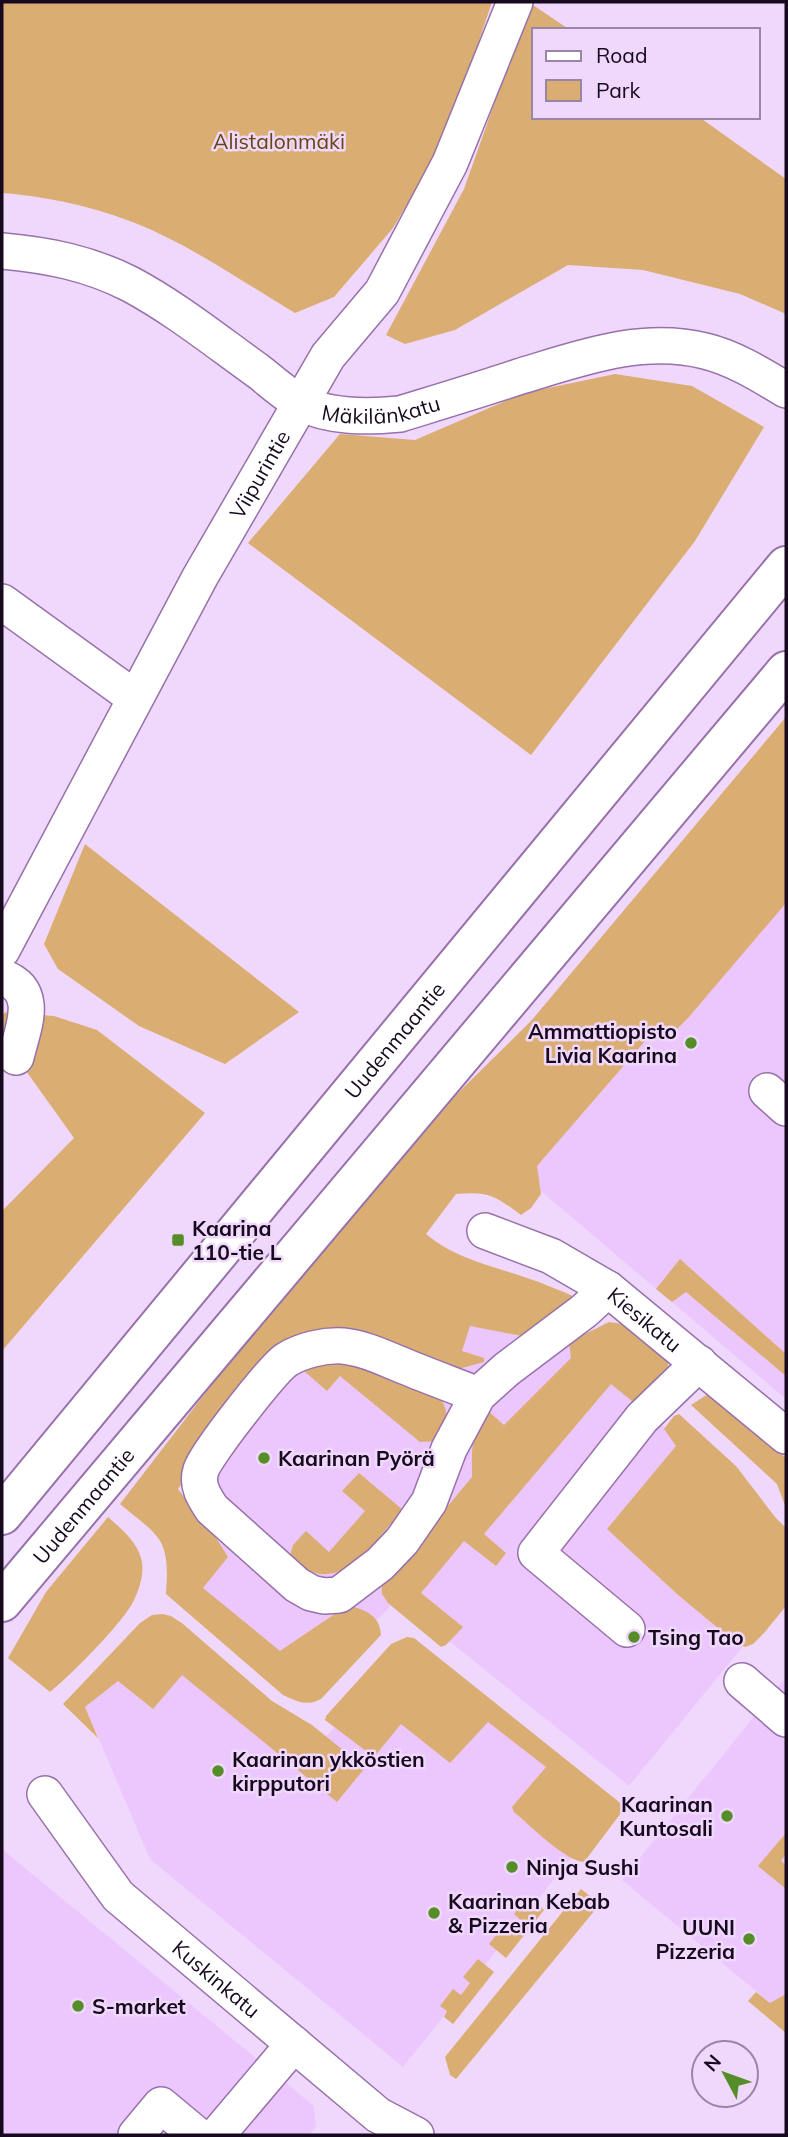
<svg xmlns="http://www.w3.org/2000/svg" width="788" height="2137" font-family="Mulish,sans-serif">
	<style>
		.built { fill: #ebc7fe }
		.green { fill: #daad72 }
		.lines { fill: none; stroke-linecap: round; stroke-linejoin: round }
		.minor-casing { stroke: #9771aa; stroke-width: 38 }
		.major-casing { stroke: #9771aa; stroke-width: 42 }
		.minor { stroke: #fff; stroke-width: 35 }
		.major { stroke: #fff; stroke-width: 38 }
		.poi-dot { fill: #568d28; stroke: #f0d8fd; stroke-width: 2.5 }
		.labels { text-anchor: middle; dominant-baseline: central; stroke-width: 5; stroke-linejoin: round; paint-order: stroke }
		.park-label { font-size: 21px; fill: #664510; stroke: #f0d8fd }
		.street-label { font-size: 21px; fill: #17091e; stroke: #f0d8fd }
		.poi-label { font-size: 21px; font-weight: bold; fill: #17091e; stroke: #f0d8fd; text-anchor: start }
	</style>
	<rect width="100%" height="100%" fill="#f0d8fd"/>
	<path class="built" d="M786,772v627l-264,-224z
		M322,1291l185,20 93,49 38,45 42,35 64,205 -115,141 -232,-187 -87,92 -120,-94 -4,-118z
		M160,1626l154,123 98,-104 201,161 -210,261 -253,-208 -67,-157z
		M786,1677v339l-164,-136z
		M2,1849l312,257 2,21 -7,8h-307z"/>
	<path class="green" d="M2,2h490l-46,137 -53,89 -59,69 -39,16c-44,-26 -87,-56 -133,-78 -48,-24 -107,-38 -160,-42z
		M530,3l40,27h-36v87h165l87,62v135l-46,-20 -97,-24 -75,-5 -113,65 -50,14 -19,-9 78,-146z
		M615,374l77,12 72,41 -69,114 -164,214 -283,-212 92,-109 75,6 109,-47z
		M786,717v186l-98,115 -10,10 -33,13 -108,125 4,28 -10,14 -10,7c-26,-19 -31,-24 -65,-21l-30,40c30,25 64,31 101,44 16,5 31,12 46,18l2,6 -53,34 -52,-10 -8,25 22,7v4l-26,7 -129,-35 -104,86 -47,69 35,44 15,24 -25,31 77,63 68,-46c17,5 32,10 33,30l-60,64c-15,8 -24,2 -38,-4l-117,-101c4,-56 -5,-56 -46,-90l90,-117 205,-244 43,-50 73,-72z
		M85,844l214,168 -74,52 -86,-38 -81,-57 -14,-25z
		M6,1012l48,4 43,14 108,83 -203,238v-140l72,-73 -58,-81 -14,16v-58z
		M680,1259l106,95v22l-100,-84 -14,10 -16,-13z
		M609,1322l14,2 45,35v14l-30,33 -27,-22 -127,150 22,19 -10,13 -32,-25 -43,52 42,34 -17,18 -5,2 -53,-44 -6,-9 -1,-17 56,-58 35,-42c0,-25 -2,-48 14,-68l18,16 67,-67 -2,-16z
		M338,1355l103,44c9,15 6,26 0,42l-21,1 -80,-66 -13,15 -23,-20 11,-9z
		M708,1394l78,64v50l-9,-24 -86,-79z
		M679,1414l57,52 39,51 11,11v78l-22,27 -11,11 -8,3 -9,-4 -59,-49 -70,-65 69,-83 -12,-17 10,-13z
		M359,1473l44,37c-31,33 -67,95 -113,46l3,-11 13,-14 23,21 36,-41 -23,-20z
		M108,1517c13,12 28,23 33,41 4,13 -1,30 -7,42 -10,22 -64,76 -84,92l-42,-34 38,-66z
		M163,1614l8,2 12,8 89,77 40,24 53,43 -28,34 -155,-127 -29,34 -35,-28 -33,26 13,31 -35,-34 77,-81 12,-8z
		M407,1637l7,1 205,164 4,6 -2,5 -37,49c-19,-1 -54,-37 -70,-50l-2,-5 34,-40 -58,-45 -38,41 -49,-39 -27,33 -49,-37 1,-4 65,-72z
		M786,1833v21l-5,7 5,4v24l-28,-23z
		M581,1889l19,15 -144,175 -6,-4 -5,-18z
		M529,1895l15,15 -38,48 -17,-14 14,-17 8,6 10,-13 -7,-6z
		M478,1959l16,13 -41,52 -9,-7 3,-6 -7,-5 13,-17 8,6 9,-12 -7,-6z
		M756,1992l14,11 16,-9v39l-38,-32z"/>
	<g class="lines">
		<defs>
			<g id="minor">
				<path id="s1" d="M2,251c45,4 87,12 128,33 45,24 86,57 128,87 13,10 28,24 43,32 29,15 67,14 99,11 39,-12 79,-24 118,-37 60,-18 123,-42 187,-26 29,7 56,24 81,39"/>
				<path d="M2,602l133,96"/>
				<path id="s2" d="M2,950l198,-373 128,-221 54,-64 68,-129 65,-161"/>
				<path d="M2,977c39,14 21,50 14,80"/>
				<path d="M767,1091l19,17"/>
				<path id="s3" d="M485,1231l66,25 57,33 178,147"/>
				<path d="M478,1395c-25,-10 -50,-19 -74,-29 -20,-8 -40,-18 -61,-20 -19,-1 -41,4 -57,14 -14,10 -80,94 -85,110 -5,15 3,27 11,39l85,76 14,8 13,3 15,-1 41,-31 22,-23 27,-39 20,-53 29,-54 29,-26 77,-58 24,-22"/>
				<path d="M627,1629l-91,-76 106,-135 57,-55"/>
				<path d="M742,1681l44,38"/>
				<path id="s4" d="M45,1794l73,102 260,219 38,20"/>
				<path d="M136,2135l25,-30 36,30"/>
				<path d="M217,2135l77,-91"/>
			</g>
			<g id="major">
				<path id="s5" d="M2,1515l784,-949"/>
				<path id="s6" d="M2,1602l784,-931"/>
			</g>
		</defs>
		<use href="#minor" class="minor-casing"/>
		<use href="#major" class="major-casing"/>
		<use href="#minor" class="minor"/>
		<use href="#major" class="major"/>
	</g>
	<g class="poi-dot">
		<circle cx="691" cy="1043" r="7"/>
		<rect x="171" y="1233" width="14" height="14" rx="3.5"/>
		<circle cx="264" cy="1458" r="7"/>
		<circle cx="634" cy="1637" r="7"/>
		<circle cx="218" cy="1771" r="7"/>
		<circle cx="727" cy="1816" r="7"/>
		<circle cx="512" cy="1867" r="7"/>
		<circle cx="434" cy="1913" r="7"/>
		<circle cx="749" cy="1939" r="7"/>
		<circle cx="78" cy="2006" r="7"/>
	</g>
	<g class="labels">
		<g class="park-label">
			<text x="279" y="141">Alistalonmäki</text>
		</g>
		<g class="street-label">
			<text stroke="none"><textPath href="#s1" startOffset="424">Mäkilänkatu</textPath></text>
			<text stroke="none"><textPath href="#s2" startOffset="541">Viipurintie</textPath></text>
			<text stroke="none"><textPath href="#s5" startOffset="616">Uudenmaantie</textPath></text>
			<text stroke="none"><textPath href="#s3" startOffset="184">Kiesikatu</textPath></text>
			<text stroke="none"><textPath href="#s6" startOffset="126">Uudenmaantie</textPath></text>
			<text stroke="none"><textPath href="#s4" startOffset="254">Kuskinkatu</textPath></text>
		</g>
		<g class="poi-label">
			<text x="677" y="1031" text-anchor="end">Ammattiopisto<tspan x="677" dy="24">Livia Kaarina</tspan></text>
			<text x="192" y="1228">Kaarina<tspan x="192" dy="24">110-tie L</tspan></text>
			<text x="278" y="1458">Kaarinan Pyörä</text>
			<text x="648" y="1637">Tsing Tao</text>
			<text x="232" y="1759">Kaarinan ykköstien<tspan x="232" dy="24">kirpputori</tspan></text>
			<text x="713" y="1804" text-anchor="end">Kaarinan<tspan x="713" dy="24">Kuntosali</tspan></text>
			<text x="526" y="1867">Ninja Sushi</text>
			<text x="448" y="1901">Kaarinan Kebab<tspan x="448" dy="24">&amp; Pizzeria</tspan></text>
			<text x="735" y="1927" text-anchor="end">UUNI<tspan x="735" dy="24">Pizzeria</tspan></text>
			<text x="92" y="2006">S-market</text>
		</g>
	</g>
	<rect width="788" height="2137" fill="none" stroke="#17091e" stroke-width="7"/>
	<rect x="532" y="28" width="228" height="91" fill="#f0d8fd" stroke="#9985a4" stroke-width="2"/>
	<rect x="546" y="51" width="35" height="10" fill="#ffffff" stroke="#9985a4" stroke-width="2"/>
	<text x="596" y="63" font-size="21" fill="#17091e">Road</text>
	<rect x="546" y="80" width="35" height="21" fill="#daad72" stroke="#9985a4" stroke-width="2"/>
	<text x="596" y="98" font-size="21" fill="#17091e">Park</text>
	<g transform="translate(725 2074) rotate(311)"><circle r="33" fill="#f0d8fd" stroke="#9985a4" stroke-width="2"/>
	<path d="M0-5L12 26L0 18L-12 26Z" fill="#568d28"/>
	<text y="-10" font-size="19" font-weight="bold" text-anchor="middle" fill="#17091e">N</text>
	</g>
</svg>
